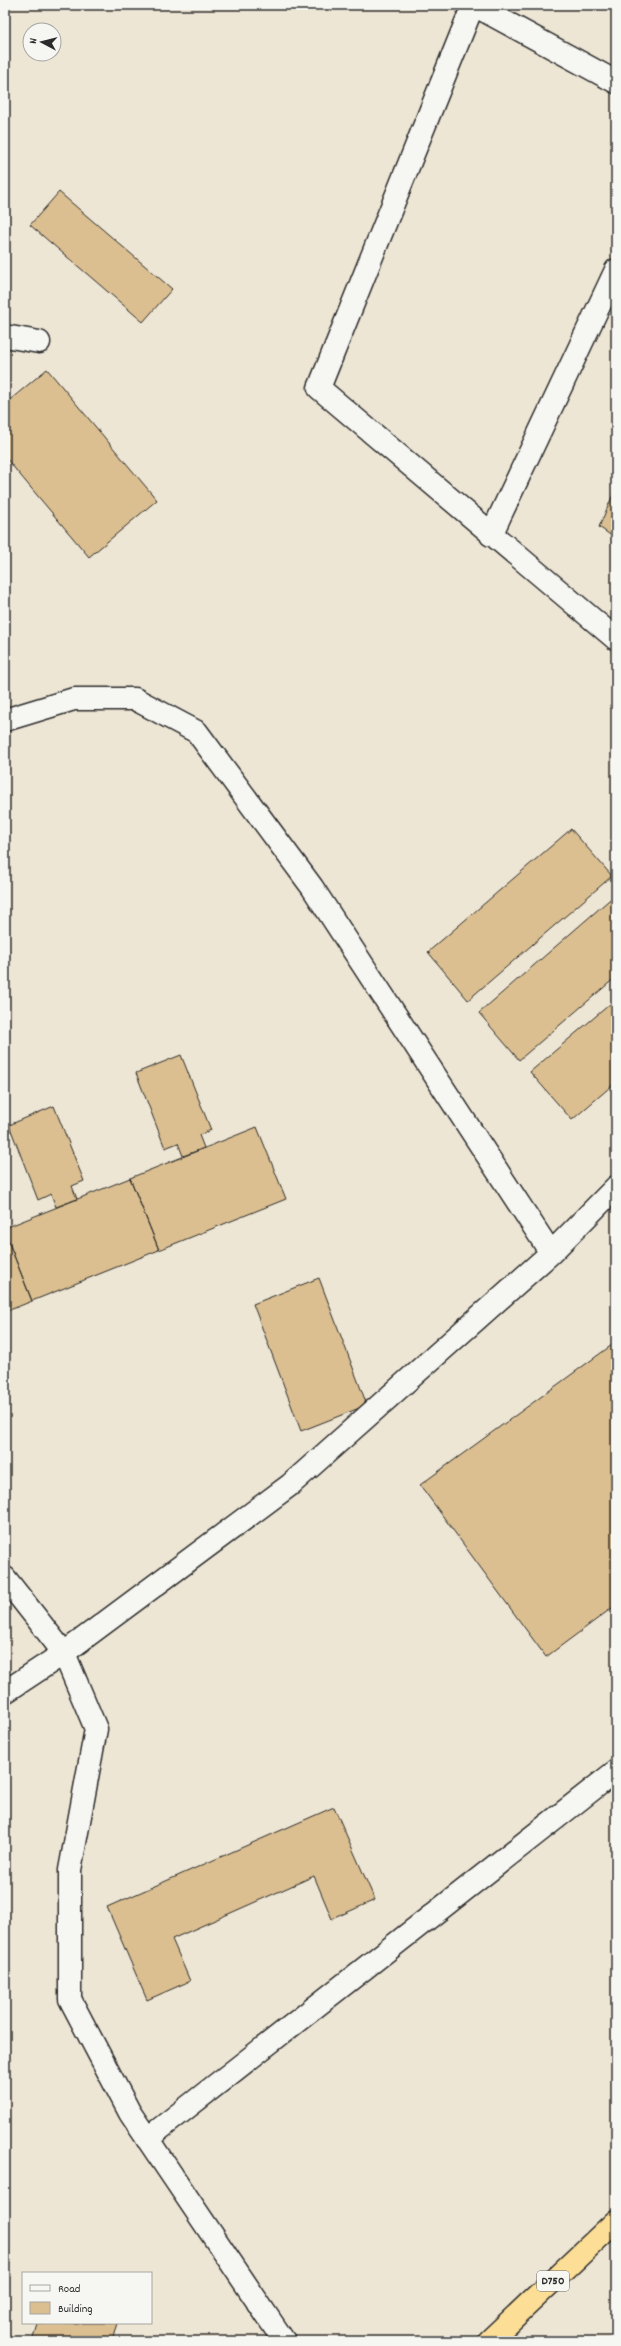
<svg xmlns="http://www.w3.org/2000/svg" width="621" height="2346" font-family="Dekko,sans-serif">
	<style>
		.building { fill: #dbbf90; stroke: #2b2b2b }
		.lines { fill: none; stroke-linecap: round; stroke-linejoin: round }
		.minor-casing { stroke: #2b2b2b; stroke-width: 25 }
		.highway-casing { stroke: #2b2b2b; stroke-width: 25 }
		.minor { stroke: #f6f6f2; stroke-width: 22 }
		.highway { stroke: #fcde96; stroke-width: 22 }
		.labels { text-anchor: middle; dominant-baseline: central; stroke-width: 3.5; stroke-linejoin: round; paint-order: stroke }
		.shield { fill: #f6f6f2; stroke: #686867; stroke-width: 1 }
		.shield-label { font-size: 12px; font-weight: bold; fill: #2b2b2b }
	</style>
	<rect width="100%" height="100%" fill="#eee6d5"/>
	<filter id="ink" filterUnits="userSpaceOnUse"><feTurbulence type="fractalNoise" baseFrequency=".025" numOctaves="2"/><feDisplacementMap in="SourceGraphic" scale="8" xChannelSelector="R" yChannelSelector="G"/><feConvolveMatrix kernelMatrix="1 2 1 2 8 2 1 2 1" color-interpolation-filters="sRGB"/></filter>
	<g filter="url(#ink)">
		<path class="building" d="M59,192l113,97 -29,33 -113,-97z
			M47,369l110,131 -68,57 -84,-100v-53z
			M616,488v51l-17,-12z
			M571,829l41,47 -144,124 -40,-48z
			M616,894v83l-97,83 -40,-47z
			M616,999v83l-44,38 -42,-48z
			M181,1055l30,75 -12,5 5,13 -21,8 -5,-13 -13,5 -29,-75z
			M54,1106l30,75 -12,5 5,13 -21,8 -5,-13 -13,6 -29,-75z
			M257,1127l29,72 -127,51 -29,-72z
			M130,1178l29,72 -127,51 -27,-68v-5z
			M5,1233l27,68 -27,11z
			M319,1278l48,127 -66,26 -48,-127z
			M616,1342v263l-70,52 -126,-172z
			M334,1807l41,93 -43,19 -18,-43 -142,63 18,42 -43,19 -40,-93z
			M37,2323h81l-5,18h-81z
			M5,2335l21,6h-21z"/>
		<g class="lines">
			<defs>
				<path id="minor" d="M473,5l-154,383 297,251
					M474,5l142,77
					M5,336l34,6
					M491,535l125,-265
					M5,720l69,-21h61l62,33 115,155 239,366
					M5,1578l59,75 32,76 -26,141v129l60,114 154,228
					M5,1692l59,-39 226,-168 261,-232 65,-66
					M147,2139l469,-368"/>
				<path id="highway" d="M489,2341l127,-120"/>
			</defs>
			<use href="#minor" class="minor-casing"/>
			<use href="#highway" class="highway-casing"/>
			<use href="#minor" class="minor"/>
			<use href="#highway" class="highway"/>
		</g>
	</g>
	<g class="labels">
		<rect class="shield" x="537" y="2271" width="32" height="20" rx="3"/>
		<g class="shield-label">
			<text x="553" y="2281">D750</text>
		</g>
	</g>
	<rect width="621" height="2346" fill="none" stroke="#f6f6f2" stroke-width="20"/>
	<rect x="10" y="10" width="601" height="2326" fill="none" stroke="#2b2b2b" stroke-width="1.5" filter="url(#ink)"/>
	<rect x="22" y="2272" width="130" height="52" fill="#f6f6f2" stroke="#a5a5a2"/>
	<rect x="30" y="2285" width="20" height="6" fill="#f6f6f2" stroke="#a5a5a2"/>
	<text x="58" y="2292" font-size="12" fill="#2b2b2b">Road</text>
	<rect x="30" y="2302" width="20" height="12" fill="#dbbf90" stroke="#a5a5a2"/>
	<text x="58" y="2312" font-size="12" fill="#2b2b2b">Building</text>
	<g transform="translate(42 42) rotate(277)"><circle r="19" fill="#f6f6f2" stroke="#a5a5a2"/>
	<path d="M0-3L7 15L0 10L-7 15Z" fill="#2b2b2b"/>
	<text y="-6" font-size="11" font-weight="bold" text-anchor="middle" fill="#2b2b2b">N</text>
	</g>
</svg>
